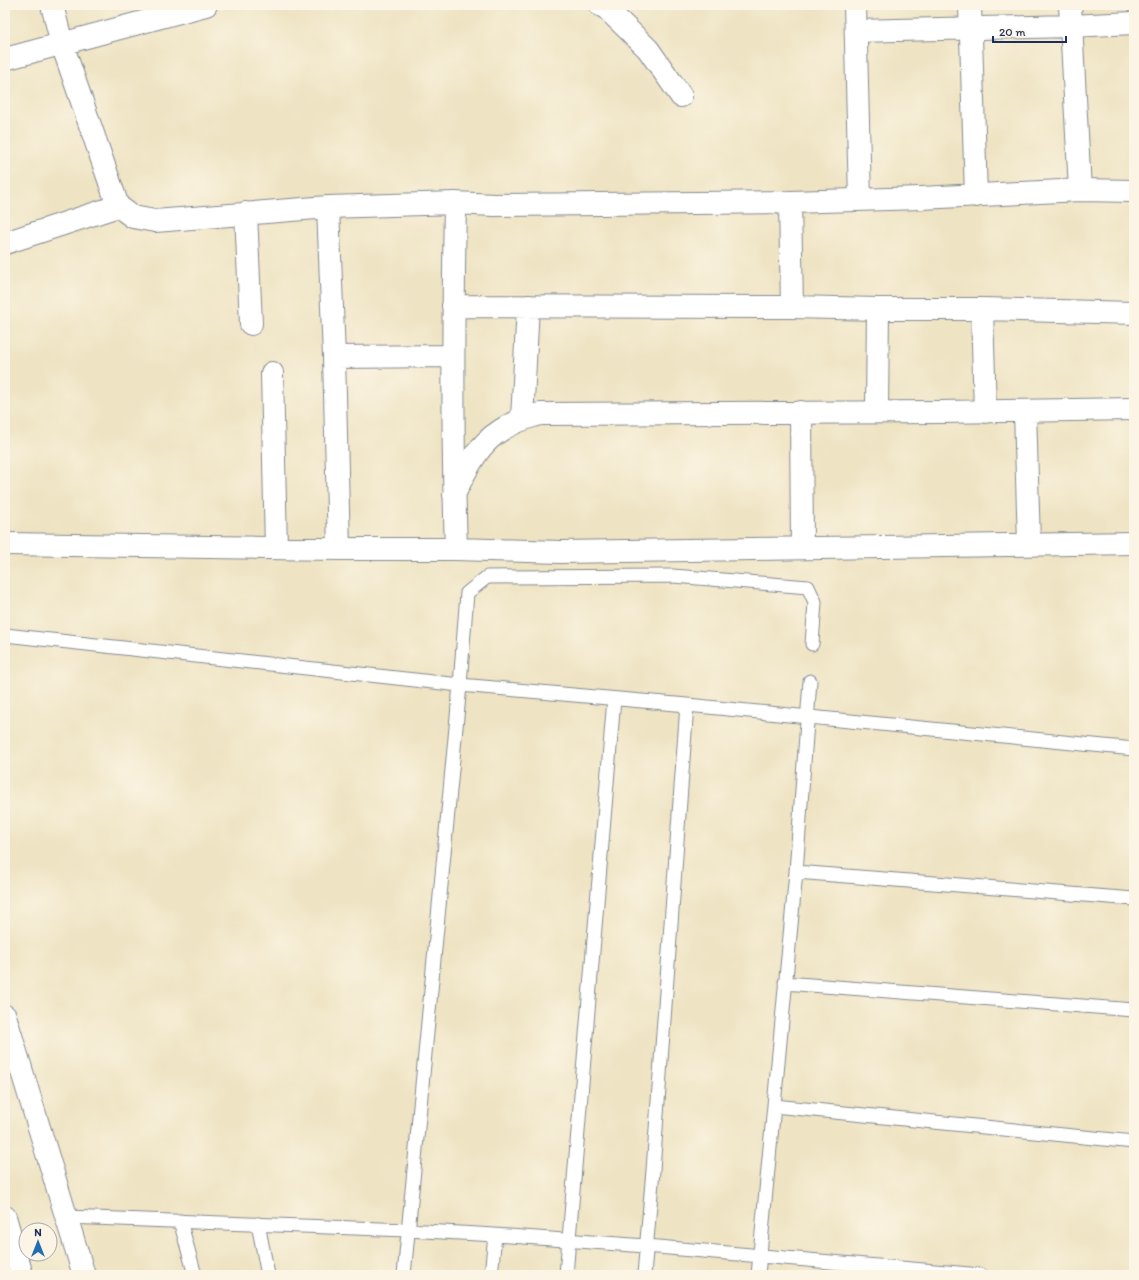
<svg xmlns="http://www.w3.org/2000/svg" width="1139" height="1280" font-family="Itim,sans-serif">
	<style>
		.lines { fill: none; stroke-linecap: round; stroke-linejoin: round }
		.lane-casing { stroke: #848990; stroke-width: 15 }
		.street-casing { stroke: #848990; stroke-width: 24 }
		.secondary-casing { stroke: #848990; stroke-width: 24 }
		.highway-casing { stroke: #848990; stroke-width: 24 }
		.lane { stroke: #fff; stroke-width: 13 }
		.street { stroke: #fff; stroke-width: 22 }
		.secondary { stroke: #fff; stroke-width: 22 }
		.highway { stroke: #fff; stroke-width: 22 }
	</style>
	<rect width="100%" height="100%" fill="#fcf5e5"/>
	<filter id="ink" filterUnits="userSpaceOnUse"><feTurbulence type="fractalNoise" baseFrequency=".025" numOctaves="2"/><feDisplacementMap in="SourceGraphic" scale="8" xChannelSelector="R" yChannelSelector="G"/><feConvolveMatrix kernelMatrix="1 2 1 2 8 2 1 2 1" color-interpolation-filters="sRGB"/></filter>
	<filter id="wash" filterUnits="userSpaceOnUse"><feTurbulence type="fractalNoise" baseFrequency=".012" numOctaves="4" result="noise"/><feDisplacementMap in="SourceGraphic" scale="16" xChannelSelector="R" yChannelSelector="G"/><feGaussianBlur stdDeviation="0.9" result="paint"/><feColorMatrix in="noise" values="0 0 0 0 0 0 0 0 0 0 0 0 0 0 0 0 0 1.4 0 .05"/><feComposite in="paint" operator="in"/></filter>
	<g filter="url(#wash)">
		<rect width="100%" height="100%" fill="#eee3c2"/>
	</g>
	<g filter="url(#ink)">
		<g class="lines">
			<defs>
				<path id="lane" d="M5,635l455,50 227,20 447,44
					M796,872l338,27
					M785,983l349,27
					M774,1106l360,36
					M67,1217l340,13 88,5 151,11 335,29
					M180,1221l15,54
					M258,1224l10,51
					M404,1275l56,-590 7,-92 20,-16 186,-1 135,11 7,15 -3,42
					M491,1275l4,-40
					M566,1275l48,-576
					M644,1275l9,-105 34,-465
					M758,1275l38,-403 14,-191"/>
				<path id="street" d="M52,5l10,39 56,162 15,11 22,4 173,-14 127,-4 39,2 296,-3 131,-4 159,-8 54,1
					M600,5l6,3 42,41 33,47
					M855,5l5,195
					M970,5l6,191
					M1070,5l10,185
					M856,31l214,-5 64,-3
					M5,59l201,-54
					M790,202l2,105
					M455,203c-2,115 -3,231 1,346
					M328,207l6,150 5,192
					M246,213l5,111
					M5,243l113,-37
					M453,306l339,1 86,2h104l152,4
					M982,309l3,103
					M334,357l119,-1
					M272,373l4,175
					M1025,411l4,133
					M801,412l1,136
					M877,412l1,-103
					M522,419l6,-113
					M454,495c21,-46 36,-68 86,-81l400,-2 194,-3
					M5,544l334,5h117l105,3 573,-9"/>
				<path id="secondary" d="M5,1016l79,259"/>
				<path id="highway" d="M5,1217l17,58"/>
			</defs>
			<use href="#lane" class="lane-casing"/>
			<use href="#street" class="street-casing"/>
			<use href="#secondary" class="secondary-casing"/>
			<use href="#highway" class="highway-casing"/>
			<use href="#lane" class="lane"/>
			<use href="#street" class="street"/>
			<use href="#secondary" class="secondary"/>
			<use href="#highway" class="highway"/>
		</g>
	</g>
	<rect width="1139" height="1280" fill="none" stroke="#fcf5e5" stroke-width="20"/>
	<g transform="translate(38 1242)"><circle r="19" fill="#fcf5e5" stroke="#a2a6af"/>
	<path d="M0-3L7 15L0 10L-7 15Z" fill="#1f6fb2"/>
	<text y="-6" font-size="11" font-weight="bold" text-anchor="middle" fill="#1b2f5e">N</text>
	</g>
	<path d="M993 36v6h73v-6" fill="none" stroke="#1b2f5e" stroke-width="2"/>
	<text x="999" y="36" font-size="12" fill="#1b2f5e" stroke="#fcf5e5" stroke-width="3" paint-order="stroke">20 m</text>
</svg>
